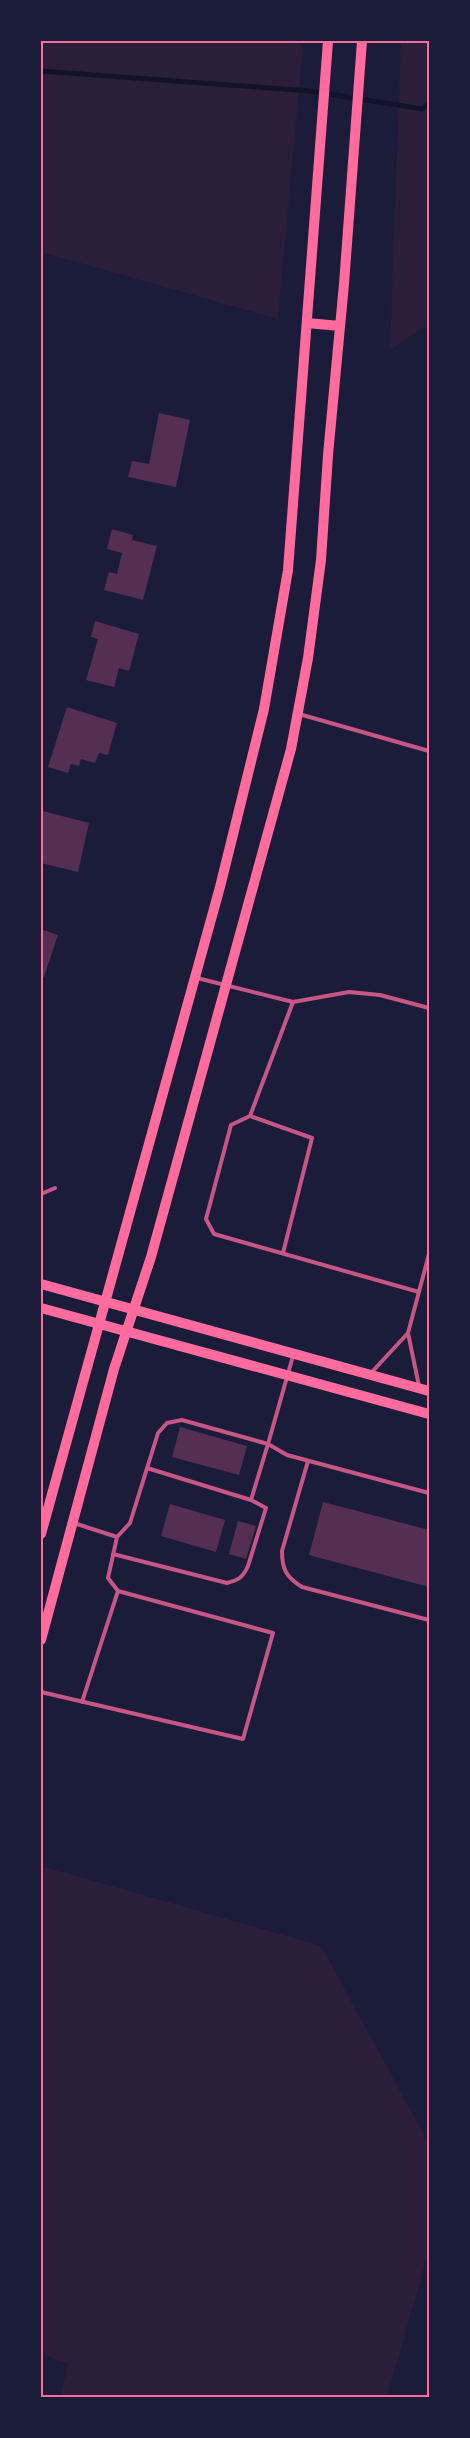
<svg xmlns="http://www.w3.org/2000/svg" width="470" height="2438" font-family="Merriweather,serif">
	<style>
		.green { fill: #2a1e3b }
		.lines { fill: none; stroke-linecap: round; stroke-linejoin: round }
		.stream { stroke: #12122b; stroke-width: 5 }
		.building { fill: #542f53 }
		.service { stroke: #c65784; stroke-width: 4 }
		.secondary { stroke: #ff6b9d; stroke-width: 10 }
		.neatline { fill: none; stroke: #ff6b9d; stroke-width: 2 }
	</style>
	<rect width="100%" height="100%" fill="#1b1b3a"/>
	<path class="green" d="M41,41h255l7,4 -25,274 -237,-67z
		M401,41h28v288l-5,-2 -34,23z
		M41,1866l280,80 108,198v106l-42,147h-327l8,-33 -27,-10z"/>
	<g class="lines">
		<path class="stream" d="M41,71l269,20 112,18 7,-5"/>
	</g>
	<path class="building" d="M159,413l31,7 -14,67 -48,-10 4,-16 17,3z
		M112,529l21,6 -1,5 25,6 -14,54 -39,-10 5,-18 8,2 5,-21 -15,-4z
		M95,621l44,13 -10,37 -10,-3 -5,19 -28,-7 12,-41 -7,-2z
		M67,707l50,16 -9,32 -9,-2 -4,10 -14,-4 -2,7 -8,-2 -3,9 -20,-6z
		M43,811l46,12 -11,49 -37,-9z
		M41,929l17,6 -14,42 -3,-1z
		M180,1427l67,19 -8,29 -67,-18z
		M323,1502l106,28v57l-120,-32z
		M170,1504l55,16 -9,32 -55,-16z
		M238,1521l18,5 -10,33 -17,-5z"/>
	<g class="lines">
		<path class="service" d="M299,714l130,37
			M197,978l96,24 56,-10 31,3 49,13
			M293,1002l-43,114 -19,9 -25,94 8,15 205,58
			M250,1116l62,22 -29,115
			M41,1194l14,-6
			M408,1333l21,-79
			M371,1373l37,-40 11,53
			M308,1461l-26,90c0,18 4,26 20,36l127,33
			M147,1468l104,32
			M74,1523l43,14 13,-14 28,-90 9,-10 15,-3 86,24 25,-88
			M117,1537l-9,41 10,13
			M113,1554l114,29c12,-3 16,-6 21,-17l18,-58 -15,-8 17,-56 19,11 142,38
			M41,1692l202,47 30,-106 -155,-42 -36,111"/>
		<path class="secondary" d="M307,323l33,3
			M41,1284l388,107
			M41,1308l388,106
			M41,1534l179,-647 44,-178 24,-139 40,-529
			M41,1640l73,-271 37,-112 140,-508 17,-91 13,-98 7,-105 16,-171 18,-243"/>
	</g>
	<rect width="470" height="2438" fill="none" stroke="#1b1b3a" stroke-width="85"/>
	<rect x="42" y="42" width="386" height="2354" class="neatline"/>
</svg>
